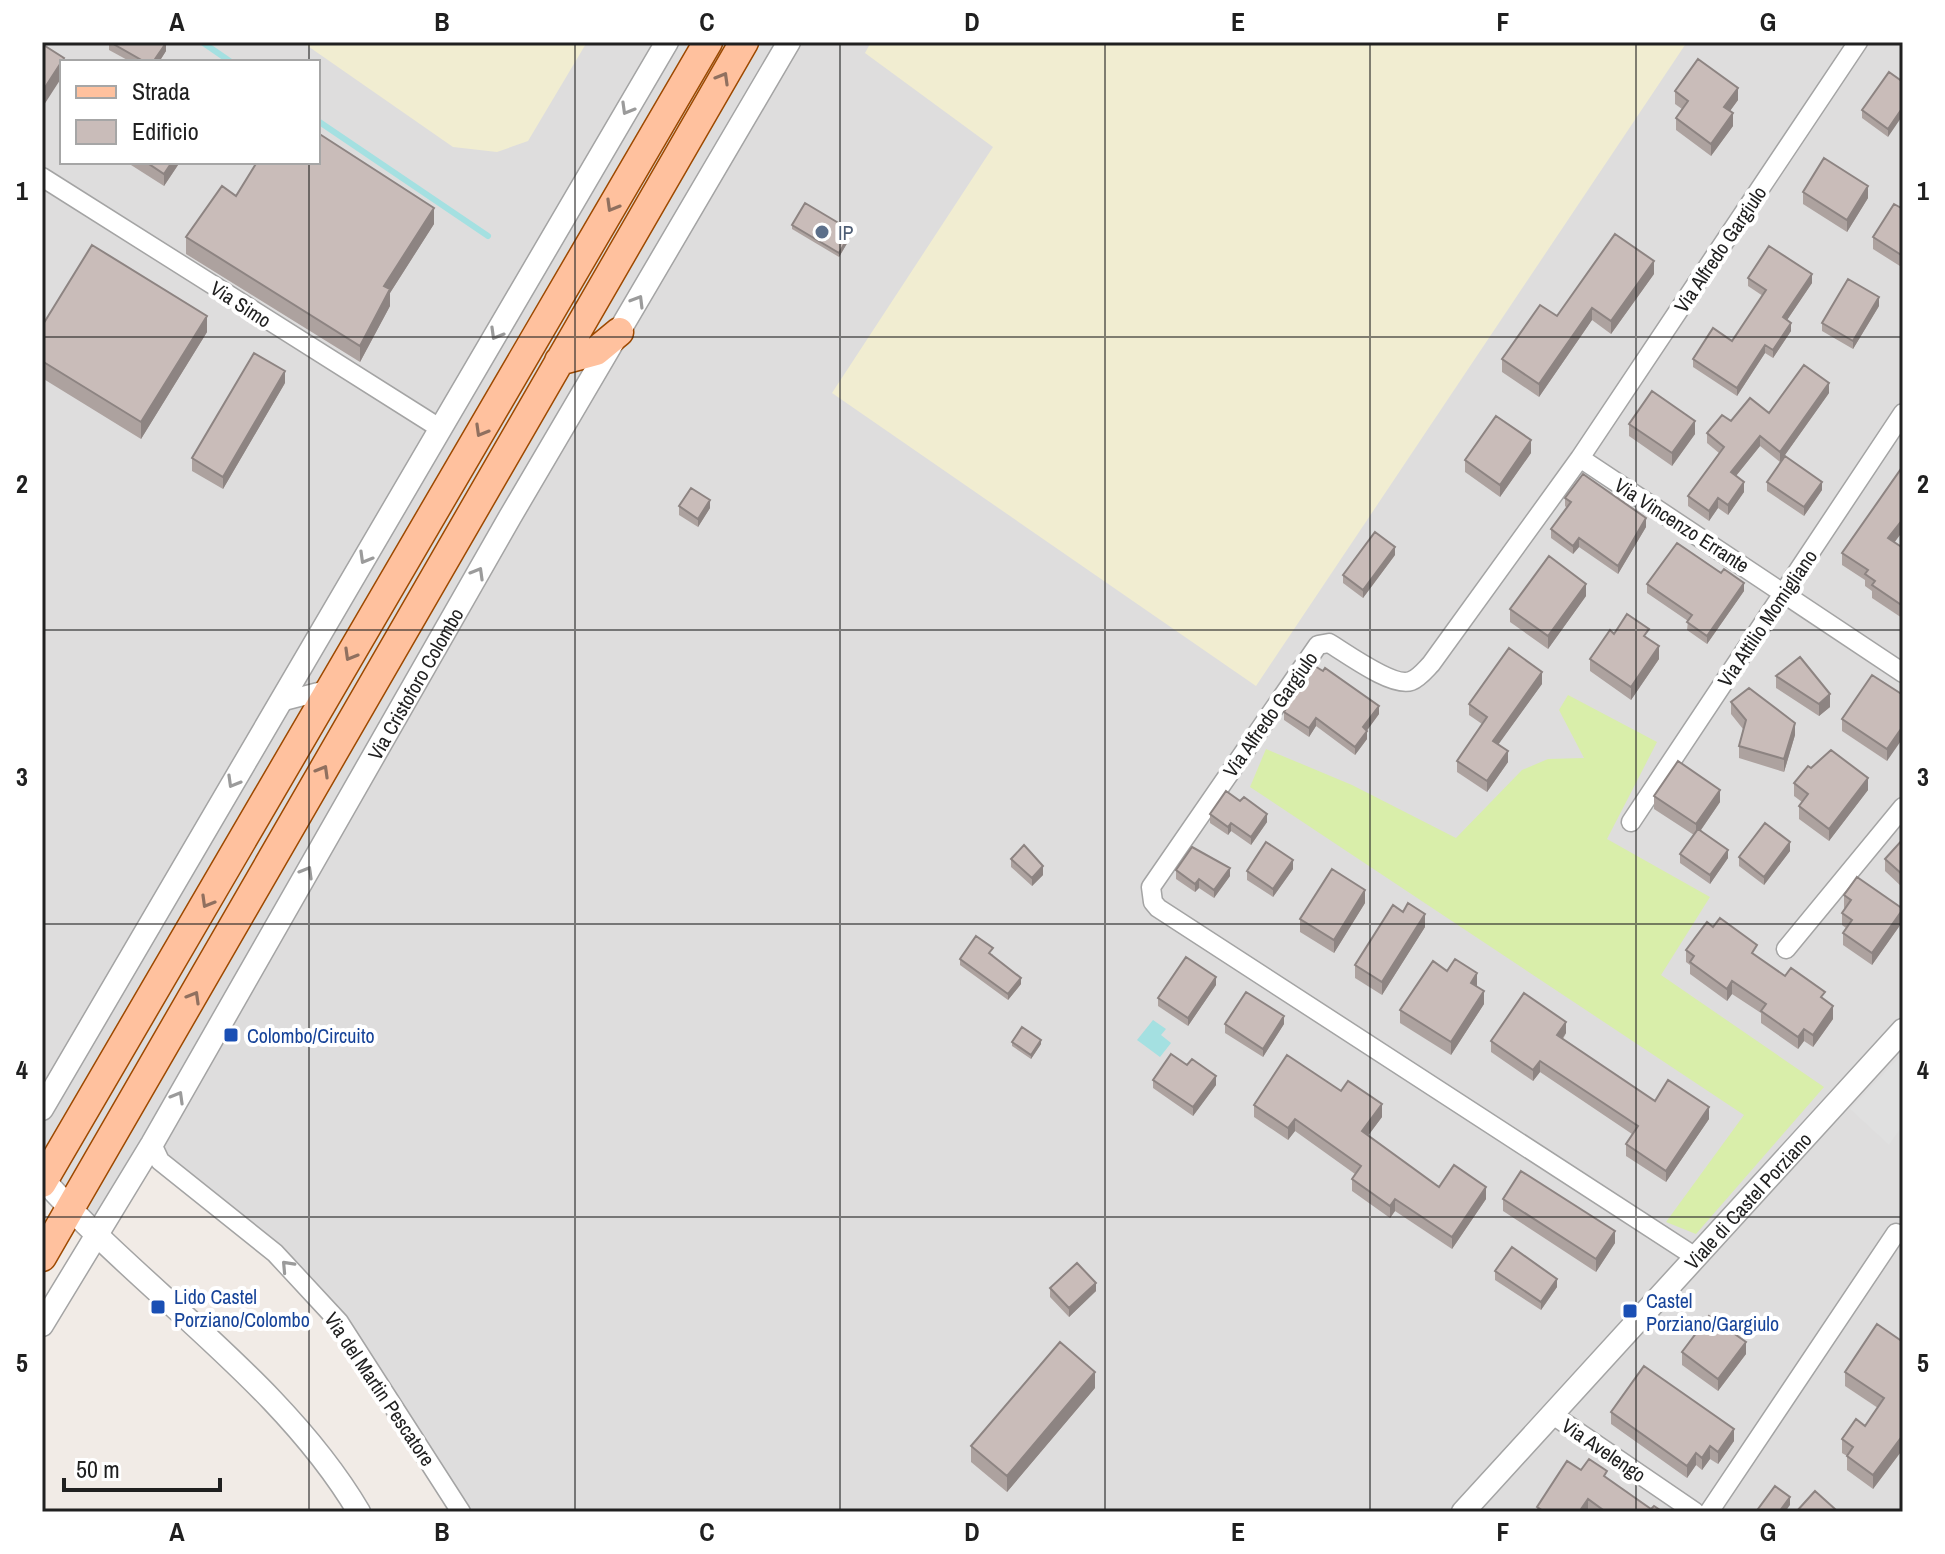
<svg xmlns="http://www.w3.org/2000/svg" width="1945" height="1554" font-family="'Archivo Narrow',sans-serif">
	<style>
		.residential { fill: #dedddd; fill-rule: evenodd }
		.farmland { fill: #f1edd1 }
		.grass { fill: #d9eeaa }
		.parking { fill: #e0e0e0 }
		.water { fill: #a4e0e1 }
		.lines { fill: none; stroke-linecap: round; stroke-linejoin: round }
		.stream { stroke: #a4e0e1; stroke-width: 6 }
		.minor-casing { stroke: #a4a4a4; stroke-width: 21 }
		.tertiary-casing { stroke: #a4a4a4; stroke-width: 25 }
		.primary-casing { stroke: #9d4900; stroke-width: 31 }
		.minor { stroke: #fff; stroke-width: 18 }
		.tertiary { stroke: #fff; stroke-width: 22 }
		.primary { stroke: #ffc19e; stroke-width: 28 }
		.wall { fill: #ada29f }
		.shaded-wall { fill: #8d8482 }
		.building { fill: #c9bcb9; stroke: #8d8482; stroke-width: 2 }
		.oneway { stroke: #90705f }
		.oneway2 { stroke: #9b9b9b }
		.grid { fill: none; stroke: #202020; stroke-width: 2; stroke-opacity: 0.55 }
		.service-dot { fill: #5c6f8a; stroke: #fff; stroke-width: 3 }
		.transit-dot { fill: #1a4fb4; stroke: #fff; stroke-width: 3 }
		.labels { text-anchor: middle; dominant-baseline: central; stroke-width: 8; stroke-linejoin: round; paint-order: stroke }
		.service-label { font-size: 20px; fill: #4e5e75; stroke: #fff; text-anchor: start }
		.street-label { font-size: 20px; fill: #202020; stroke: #fff }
		.transit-label { font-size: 20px; fill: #164399; stroke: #fff; text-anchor: start }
		.neatline { fill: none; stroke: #202020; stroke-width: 3 }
		.grid-label { font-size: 26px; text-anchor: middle; font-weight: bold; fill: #202020 }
	</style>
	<rect width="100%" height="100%" fill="#f1ebe6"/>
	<path class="residential" d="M42,42h1861v1470h-1442l-122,-190 -179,-161 5,-39 -68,115 -55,-56zM62,62h256v100h-256z"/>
	<path class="farmland" d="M302,42h285l-59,99 -31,11 -44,-5z
		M871,42h816l-431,644 -424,-293 161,-246 -128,-94z"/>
	<path class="grass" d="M1568,695l89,47 -50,97 103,58 -49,78 163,112 -128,147 -30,-12 78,-107 -494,-328 16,-38 86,36 104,53 66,-68 26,-11 36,-1 -25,-48z"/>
	<path class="parking" d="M1903,1053v72l-14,20 -39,-36z"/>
	<path class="water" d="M1153,1020l13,9 -5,6 10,8 -11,14 -23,-17z"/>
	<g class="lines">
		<path class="stream" d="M202,42l29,20
			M318,121l170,115"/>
		<defs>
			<path id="minor" d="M42,177l399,252
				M1580,458l323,215
				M280,702l50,-13
				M1631,822l272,-409
				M1786,949l117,-142
				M152,1144l8,17 115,92 64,69 122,190
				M1694,1256l-536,-348 -5,-6 -2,-15 167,-242 11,-2c17,10 64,45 82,38 8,-3 15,-12 20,-17l149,-206 278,-416
				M1553,1415l142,97
				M1709,1512l187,-279"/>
			<g id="tertiary">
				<path d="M42,1109l625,-1067"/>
				<path d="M42,1178c99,112 241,205 317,334"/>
				<path id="s1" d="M42,1325l110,-181 358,-627 279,-475"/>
				<path id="s2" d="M1463,1512l440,-482"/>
			</g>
			<path id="primary" d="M559,361l37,-10 23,-19
				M42,1183l666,-1141
				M42,1257l702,-1215"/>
		</defs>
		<use href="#minor" class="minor-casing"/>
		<use href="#tertiary" class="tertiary-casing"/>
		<use href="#primary" class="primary-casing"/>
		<use href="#minor" class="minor"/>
		<use href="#tertiary" class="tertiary"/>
		<use href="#primary" class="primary"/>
	</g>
	<path class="wall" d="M109,42l57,9 -7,11h-28l-22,-12z
		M1889,72l-1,65 -26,-19v-8z
		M1675,91l63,9 -8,11 3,15 -22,30 -35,-26v-12l6,-9 -7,-5z
		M131,162h49l-16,24 -33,-21z
		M1803,192l65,6 -21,34 -44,-28z
		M236,196l198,28 -44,69v13l-30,56 -174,-108v-17z
		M1903,209v59l-30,-19v-12z
		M792,225l60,10 -13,22 -47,-28z
		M1654,274l-43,60 -19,-14 -53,77 -37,-25v-13l55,-43z
		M1748,278l64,5 -25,37 4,11 -18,27 -8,-5 -28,43 -44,-29v-8l39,-18 31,-45 -15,-10z
		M1879,306l-26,43 -31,-18v-8z
		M42,326l165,6 -66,107 -99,-61z
		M285,383l-62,106 -31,-18v-13z
		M1829,393l-49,69 -20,-16 -24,30 8,16 -16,23 -10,-7 -9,13 -21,-15v-10l31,-43 -12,-10v-10l24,-12 38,-8z
		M1629,424l66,10 -23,32 -43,-30z
		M1531,453l-31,44 -35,-25v-12z
		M1903,466v65l-9,11 9,6v82l-1,-12 -30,-20v-7l-7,-5v-6l-23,-15v-12z
		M1767,482l55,8 -18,26 -37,-25z
		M1565,498l81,29 -28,47 -39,-27 -6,7 -22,-16v-9l16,-21 -2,-2z
		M679,506l31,2 -12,19 -19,-12z
		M1395,555l-32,43 -20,-15v-8z
		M1647,584l97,7 -37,53 -20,-14 1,-9 -41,-28z
		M1586,596l-38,53 -38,-27v-13z
		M1614,634l35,5 10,20 -28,41 -41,-29v-12z
		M1776,676l54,31 -11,9 -43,-28z
		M1542,684l-44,60 10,18 -21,30 -30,-20v-11l25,-37 -13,-9v-11z
		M1903,695l-16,66 -45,-30v-12z
		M1731,702l64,33 -11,37 -45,-14v-12l4,-17 -12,-15z
		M1284,712l95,2 -12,16v9l-12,16 -39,-29 -7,11 -25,-17z
		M1794,783l74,7 -39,51 -30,-22v-13l3,-4 -8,-6z
		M1654,796l66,6 -19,28 27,28 -18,26 -30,-21v-9l14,-19 -40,-26z
		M1210,814l57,8 -16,23 -20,-14 -3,4 -18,-12z
		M1903,839v49l-18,-17v-12z
		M1790,851l-26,34 -25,-19v-9z
		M1011,859l32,16 -11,11 -21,-19z
		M1293,869l-20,28 -26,-17v-9z
		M1176,870l54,6 -16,22 -15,-10 -4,4 -19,-13z
		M1844,895l59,14v12l-31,44 -29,-20v-12l3,-5 -4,-3v-12l3,-5h-1z
		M1365,903l-31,50 -34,-21v-13z
		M1403,912l22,15 -43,68 -27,-17v-13z
		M1686,950l71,6 28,20 40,24 8,19 -20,28 -9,-6 -6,8 -37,-26v-10l-29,-19 -5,7 -37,-27v-9l-4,-3z
		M993,954l-1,1 29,29 -13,16 -48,-35v-6z
		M1447,971l30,15 7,18 -33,51 -51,-32v-13z
		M1216,985l-28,41 -30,-20v-8z
		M1225,1024h59l-21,33 -38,-24z
		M1566,1033l-3,6 92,62 54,18 -43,63 -40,-26v-12l6,-10 -92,-62 -7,9 -42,-29v-11z
		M1012,1042l29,2 -10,15 -19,-13z
		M1153,1080l63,5 -23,31 -40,-28z
		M1254,1105l128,12 -14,18 71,52 47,12 -34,50 -57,-38 -5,7 -38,-27v-12l3,-5 -60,-43 -7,9 -34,-23z
		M1503,1199l112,44 -19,29 -93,-61z
		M1495,1271l62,16 -16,23 -46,-30z
		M1050,1288l46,3 -27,26 -19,-20z
		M1903,1342v107l-30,40 -26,-19v-14l-5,-3v-14l23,-13 13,-18 -33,-22v-14z
		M1682,1352l64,2 -28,37 -36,-26z
		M1095,1388l-88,104 -36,-30v-16z
		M1611,1412l123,29 -16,23 -8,-5 -8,11 -6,-5 -9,13 -76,-54z
		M1581,1470l26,8 44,31 12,3h-72l-3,-2 -2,2h-49v-5z"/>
	<path class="shaded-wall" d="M166,43v8l-7,11h-6z
		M64,58v4h-2v15l-20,31v-16z
		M1738,88v12l-14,19v-12z
		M1903,107v8l-15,22v-8z
		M1733,113v13l-22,30v-12z
		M172,162h8l-16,24v-12z
		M1868,186v12l-21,34v-12z
		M434,208v16l-44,69v13l-30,56v-16l24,-60z
		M852,231v4l-13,22v-4z
		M1654,261v13l-43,60v-13z
		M1812,274v9l-29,43v-9z
		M1879,297v9l-26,43v-8z
		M1592,308v12l-53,77v-13z
		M207,316v16l-66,107v-17z
		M1791,323v8l-18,27v-8z
		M1765,345v8l-28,43v-8z
		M285,371v12l-62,106v-12z
		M1829,383v10l-49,69v-10z
		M1695,421v13l-23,32v-13z
		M1760,436v10l-29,36v-10z
		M1531,440v13l-31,44v-12z
		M1744,482v10l-16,23v-10z
		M1822,482v8l-18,26v-9z
		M1718,498v10l-9,13v-10z
		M710,500v8l-12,19v-8z
		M1646,518v9l-28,47v-8z
		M1903,519v12l-15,20v-13z
		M1579,538v9l-6,7v-8z
		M1395,547v8l-32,43v-8z
		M1744,583v8l-37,53v-8z
		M1586,584v12l-38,53v-13z
		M1659,646v13l-28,41v-13z
		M1542,672v12l-49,68v-11z
		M1830,694v13l-11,9v-12z
		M1379,706v8l-16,22v-9z
		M1316,718v8l-7,11v-9z
		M1795,723v12l-11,37v-13z
		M1903,726v12l-16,23v-12z
		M1367,731v8l-12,16v-8z
		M1508,751v11l-21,30v-11z
		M1868,778v12l-39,51v-12z
		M1720,790v12l-24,35v-13z
		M1267,814v8l-16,23v-8z
		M1231,823v8l-3,4v-8z
		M1790,842v9l-26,34v-8z
		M1728,850v8l-18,26v-9z
		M1293,860v9l-20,28v-8z
		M1043,866v9l-11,11v-8z
		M1230,868v8l-16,22v-8z
		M1199,879v9l-4,4v-8z
		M1365,890v13l-31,50v-13z
		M1903,909v12l-31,44v-12z
		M1425,914v13l-43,68v-13z
		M1477,973v13l-6,9v-12z
		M1216,977v8l-28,41v-8z
		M1021,978v6l-13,16v-6z
		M1732,981v13l-5,7v-12z
		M1484,991v13l-33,51v-13z
		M1833,1006v13l-20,28v-12z
		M1284,1016v8l-21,33v-8z
		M1566,1022v11l-9,13v-11z
		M1804,1029v12l-6,8v-12z
		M1041,1040v4l-10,15v-4z
		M1540,1061v11l-7,9v-11z
		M1216,1076v9l-23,31v-9z
		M1382,1104v13l-20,27v-13z
		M1709,1107v12l-43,63v-11z
		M1295,1119v12l-7,9v-12z
		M1486,1187v12l-34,50v-12z
		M1395,1199v12l-5,7v-12z
		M1615,1231v12l-19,29v-13z
		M1557,1279v8l-16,23v-8z
		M1096,1283v8l-27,26v-9z
		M1746,1342v12l-28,37v-12z
		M1095,1372v16l-88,104v-16z
		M1734,1429v12l-16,23v-12z
		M1903,1435v14l-30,40v-14z
		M1710,1446v13l-8,11v-12z
		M1696,1453v12l-9,13v-12z
		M1790,1497v8l-5,7h-6z
		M1588,1499v11l-2,2h-7z"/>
	<path class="building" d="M110,42h55l1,1 -13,19h-8z
		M42,44l22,14 -22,34z
		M1698,59l40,29 -14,19 9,6 -22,31 -35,-26 12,-17 -13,-10z
		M1889,72l14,10v25l-15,22 -26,-19z
		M318,133l116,75 -50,78 6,3 -30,57 -174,-109 36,-51 14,10 21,-34h61z
		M1824,158l44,28 -21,34 -44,-28z
		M146,162h26l-8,12z
		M805,203l47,28 -13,22 -47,-28z
		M1894,204l9,5v47l-30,-19z
		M1615,234l39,27 -43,60 -19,-13 -53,76 -37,-25 38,-54 17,11z
		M92,245l115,71 -66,106 -99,-61v-35z
		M1769,246l43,28 -29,43 8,6 -18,27 -8,-5 -28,43 -44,-29 20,-31 19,13 34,-51 -18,-12z
		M1848,279l31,18 -26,44 -31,-18z
		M254,353l31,18 -62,106 -31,-19z
		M1804,365l25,18 -49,69 -20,-16 -29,36 13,10 -16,23 -10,-7 -9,13 -21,-15 36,-49 -17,-14 15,-18 9,6 19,-23 19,15z
		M1652,391l43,30 -23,32 -43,-29z
		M1496,416l35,24 -31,45 -35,-25z
		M1785,456l37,26 -18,25 -37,-25z
		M1903,466v53l-15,19 15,10v58l-31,-21 3,-4 -10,-7 3,-4 -26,-17z
		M1583,474l63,44 -28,48 -39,-28 -6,8 -22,-17 20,-27 -6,-4z
		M691,488l19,12 -12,19 -19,-13z
		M1375,532l20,15 -32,43 -20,-15z
		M1677,543l44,30 3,-4 20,14 -37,53 -20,-14 5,-7 -45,-31z
		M1549,556l37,28 -38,52 -38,-27z
		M1627,614l22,15 -5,7 15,10 -28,41 -41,-28 20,-29 4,4z
		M1509,648l33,24 -49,69 15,10 -21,30 -30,-20 30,-44 -18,-13z
		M1800,657l30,37 -11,10 -43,-28z
		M1313,665l10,6 2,-3 54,38 -16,21 4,4 -12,16 -39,-29 -7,10 -25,-16z
		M1872,675l31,20v31l-16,23 -45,-30z
		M1749,688l46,35 -11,36 -45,-13 7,-26 -15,-18z
		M1831,750l37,28 -39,51 -30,-23 9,-12 -14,-11 14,-17 3,2z
		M1678,761l42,29 -24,34 -42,-28z
		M1226,791l14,10 4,-4 23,17 -16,23 -20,-14 -3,4 -18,-13z
		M1765,823l25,19 -26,35 -25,-20z
		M1698,829l30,21 -18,25 -30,-21z
		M1903,839v36l-18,-16z
		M1266,842l27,18 -20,29 -26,-18z
		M1024,845l19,21 -11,12 -21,-19z
		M1192,847l38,21 -16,22 -15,-11 -4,5 -19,-14z
		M1332,869l33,21 -31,50 -34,-21z
		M1857,877l46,32 -31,44 -29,-20 9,-13 -10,-7 9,-13 -7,-5z
		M1408,903l17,11 -43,68 -27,-17 38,-60 10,7z
		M1720,918l37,27 -5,8 33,23 6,-8 34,24 -4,5 12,9 -20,29 -9,-6 -6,8 -37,-26 5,-7 -34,-23 -5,8 -37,-27 4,-6 -8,-6 21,-28 6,5z
		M976,936l17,12 -4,5 32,25 -13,16 -48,-35z
		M1186,957l30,20 -28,41 -30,-20z
		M1455,959l22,14 -6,10 13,8 -33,51 -51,-32 33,-49 14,10z
		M1246,992l38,24 -21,33 -38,-25z
		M1524,993l42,29 -9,13 98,66 13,-21 41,27 -43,64 -40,-27 12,-18 -98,-65 -7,9 -42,-29z
		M1022,1027l19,13 -10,15 -19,-13z
		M1171,1054l16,11 5,-6 24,17 -23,31 -40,-27z
		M1287,1055l54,36 7,-10 34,23 -20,27 77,56 15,-22 32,22 -34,50 -57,-38 -5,7 -38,-27 9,-13 -66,-47 -7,9 -34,-23z
		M1521,1171l94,60 -19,28 -93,-60z
		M1512,1247l45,32 -16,23 -46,-31z
		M1077,1263l19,20 -27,25 -19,-20z
		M1709,1316l37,26 -28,37 -36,-27z
		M1877,1324l26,18v93l-30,40 -26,-19 6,-9 -11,-8 14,-20 9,7 19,-28 -39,-26z
		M1060,1342l35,30 -88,104 -36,-30z
		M1644,1366l90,63 -16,23 -8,-6 -8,12 -6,-5 -9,13 -76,-54z
		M1589,1459l18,12 -3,5 47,33 3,-3 9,6h-57l-18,-13 -9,13h-34l-8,-5 30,-46 14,9z
		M1775,1486l15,11 -11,15h-17l-4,-3z
		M1815,1491l20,18 -3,3h-36z"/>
	<defs><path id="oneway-chevron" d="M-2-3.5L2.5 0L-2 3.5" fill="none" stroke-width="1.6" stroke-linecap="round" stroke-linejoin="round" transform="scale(2)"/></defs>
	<g class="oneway">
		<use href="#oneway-chevron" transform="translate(723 78) rotate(-60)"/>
		<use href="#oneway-chevron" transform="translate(612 206) rotate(120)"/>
		<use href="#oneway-chevron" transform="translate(481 431) rotate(120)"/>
		<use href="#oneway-chevron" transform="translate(350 655) rotate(120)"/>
		<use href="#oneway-chevron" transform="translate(323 771) rotate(-60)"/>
		<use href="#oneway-chevron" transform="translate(207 902) rotate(120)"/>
		<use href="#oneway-chevron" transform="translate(194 997) rotate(-60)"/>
	</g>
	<g class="oneway2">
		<use href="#oneway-chevron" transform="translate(627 109) rotate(120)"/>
		<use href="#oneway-chevron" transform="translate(638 301) rotate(-59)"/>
		<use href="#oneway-chevron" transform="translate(496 334) rotate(120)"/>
		<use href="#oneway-chevron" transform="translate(365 558) rotate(120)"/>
		<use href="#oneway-chevron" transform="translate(478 573) rotate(-60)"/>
		<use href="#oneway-chevron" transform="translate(233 782) rotate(120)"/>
		<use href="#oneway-chevron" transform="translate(307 872) rotate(-60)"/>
		<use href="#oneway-chevron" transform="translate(178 1097) rotate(-60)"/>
		<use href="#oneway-chevron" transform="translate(287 1266) rotate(-133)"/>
	</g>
	<path class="grid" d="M309,42v20M575,42v1470M840,42v1470M1105,42v1470M1370,42v1470M1636,42v1470M309,162v1350M42,337h1861M42,630h1861M42,924h1861M42,1217h1861"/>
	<circle class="service-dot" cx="822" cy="232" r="8"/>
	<g class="transit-dot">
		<rect x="223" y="1027" width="16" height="16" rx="4"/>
		<rect x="150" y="1299" width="16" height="16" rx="4"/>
		<rect x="1622" y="1303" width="16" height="16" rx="4"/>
	</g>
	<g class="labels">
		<g class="service-label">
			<text x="838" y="232">IP</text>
		</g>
		<g class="street-label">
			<text transform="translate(1720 249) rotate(-56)">Via Alfredo Gargiulo</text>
			<text transform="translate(241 304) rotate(33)">Via Simo</text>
			<text transform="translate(1682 525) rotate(33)">Via Vincenzo Errante</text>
			<text transform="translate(1767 618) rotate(-56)">Via Attilio Momigliano</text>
			<text stroke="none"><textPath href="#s1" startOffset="742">Via Cristoforo Colombo</textPath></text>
			<text transform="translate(1270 714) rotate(-55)">Via Alfredo Gargiulo</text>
			<text stroke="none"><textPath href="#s2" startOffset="422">Viale di Castel Porziano</textPath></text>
			<text transform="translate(380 1389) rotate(56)">Via del Martin Pescatore</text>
			<text transform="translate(1604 1450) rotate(34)">Via Avelengo</text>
		</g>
		<g class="transit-label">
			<text x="247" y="1035">Colombo/Circuito</text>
			<text x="174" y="1296">Lido Castel<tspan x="174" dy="23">Porziano/Colombo</tspan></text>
			<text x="1646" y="1300">Castel<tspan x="1646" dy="23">Porziano/Gargiulo</tspan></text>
		</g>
	</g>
	<rect width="1945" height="1554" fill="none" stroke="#ffffff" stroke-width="88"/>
	<rect x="60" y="60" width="260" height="104" fill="#ffffff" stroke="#a6a6a6" stroke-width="2"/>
	<rect x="76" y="86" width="40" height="12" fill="#ffc19e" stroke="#a6a6a6" stroke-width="2"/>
	<text x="132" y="100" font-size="24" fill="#202020">Strada</text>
	<rect x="76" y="120" width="40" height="24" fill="#c9bcb9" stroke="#a6a6a6" stroke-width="2"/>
	<text x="132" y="140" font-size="24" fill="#202020">Edificio</text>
	<path d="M64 1478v12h156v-12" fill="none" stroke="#202020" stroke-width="4"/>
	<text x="76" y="1478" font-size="24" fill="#202020" stroke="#ffffff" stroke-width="6" paint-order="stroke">50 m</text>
	<rect x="44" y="44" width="1857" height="1466" class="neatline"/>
	<g class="grid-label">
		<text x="177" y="31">A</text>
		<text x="442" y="31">B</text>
		<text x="707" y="31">C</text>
		<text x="972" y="31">D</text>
		<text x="1238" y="31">E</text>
		<text x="1503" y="31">F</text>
		<text x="1768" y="31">G</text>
		<text x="22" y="200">1</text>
		<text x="1923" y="200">1</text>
		<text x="22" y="493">2</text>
		<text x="1923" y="493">2</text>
		<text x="22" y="786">3</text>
		<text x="1923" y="786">3</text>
		<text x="22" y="1079">4</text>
		<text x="1923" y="1079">4</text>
		<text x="22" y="1372">5</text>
		<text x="1923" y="1372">5</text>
		<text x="177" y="1541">A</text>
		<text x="442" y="1541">B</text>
		<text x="707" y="1541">C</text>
		<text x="972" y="1541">D</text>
		<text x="1238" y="1541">E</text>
		<text x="1503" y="1541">F</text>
		<text x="1768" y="1541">G</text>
	</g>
</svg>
